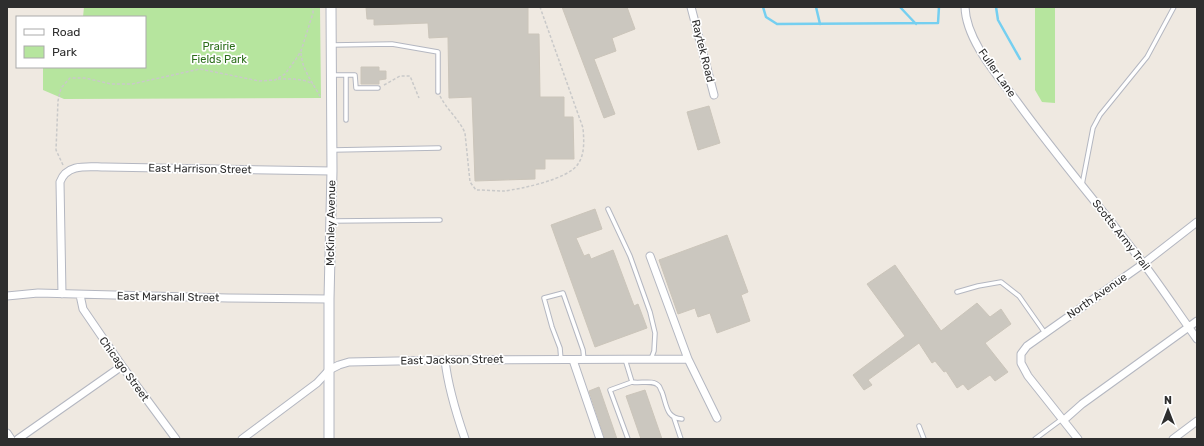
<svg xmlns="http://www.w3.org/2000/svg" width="1204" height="446" font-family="Rubik,sans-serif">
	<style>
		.green { fill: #b6e59e }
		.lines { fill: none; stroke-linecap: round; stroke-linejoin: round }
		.stream { stroke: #75cff0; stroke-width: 2.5 }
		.building { fill: #cbc7bf; stroke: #cbc5ba }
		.service-casing { stroke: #b4b7c1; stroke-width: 5.5 }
		.minor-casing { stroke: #b4b7c1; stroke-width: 9 }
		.tertiary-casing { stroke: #b4b7c1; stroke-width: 11 }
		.path { stroke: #c9c9c9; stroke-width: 1.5; stroke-dasharray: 3 2; stroke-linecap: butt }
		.service { stroke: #fff; stroke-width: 3.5 }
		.minor { stroke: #fff; stroke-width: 7 }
		.tertiary { stroke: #fff; stroke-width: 9 }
		.labels { text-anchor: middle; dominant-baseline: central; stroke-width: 3.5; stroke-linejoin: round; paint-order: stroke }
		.park-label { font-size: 11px; fill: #2c6e1b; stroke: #fff }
		.street-label { font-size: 11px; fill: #2e2e2e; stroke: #fff }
	</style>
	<rect width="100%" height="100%" fill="#efe9e1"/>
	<path class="green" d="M84,7h236l1,91 -257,1 -21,-9v-23h102v-50h-62z
		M1035,7h20v96l-13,-1 -7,-12z"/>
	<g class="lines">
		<path class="stream" d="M763,7l3,10 11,7 161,-1 1,-16
			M816,7l4,17
			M900,7l16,17
			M996,7l2,13 22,39"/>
	</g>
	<path class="building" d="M366,7h162v27h11l1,63h24v20h9l1,42h-29v10h-10v10l-60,2 -3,-84 -23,1 -1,-61 -19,1 -1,-15 -54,2v-6h-7z
		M562,7h65l8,22 -23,9 4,13 -22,8 21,55 -11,4z
		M361,67h18v4h7v8l-7,1v4h-18z
		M709,106l11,37 -22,7 -11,-38z
		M595,209l7,20 -26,9 8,18 5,-2 2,5 22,-9 21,56 4,-2 9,24 -52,19 -44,-122z
		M727,235l21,57 -7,3 9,26 -33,12 -7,-20 -12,4 -3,-9 -17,6 -19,-54z
		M895,265l46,66 36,-28 13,14 11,-8 10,15 -26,19 23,29 -13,9 -5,-6 -22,15 -5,-6 -6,4 -11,-17 -2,1 -9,-11 -3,2 -13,-20 -51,37 4,5 -8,5 -11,-15 52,-39 -38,-52z
		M599,387l18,52h-12l-16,-48z
		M645,390l17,49h-21l-15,-43z"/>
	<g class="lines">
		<defs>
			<path id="service" d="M332,45l60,-1 46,8v40
				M333,75h22l1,13h22
				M346,120v-45
				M333,150l106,-2
				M1082,185l11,-57 7,-13 47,-58 27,-50
				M608,209l22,47 20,56 5,21 -1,18 -3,8
				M332,221l108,-1
				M957,292l21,-6 23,-4 18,14 26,37
				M625,359l7,23c8,2 21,-3 27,4 1,1 2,5 3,6 5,14 4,26 20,27
				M561,360l-1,-12 -8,-21 -8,-29 19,-5 20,57 1,10
				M674,418l7,21
				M919,426l5,13
				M628,439l-18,-49 22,-8
				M1035,439l27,-20"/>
			<path id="minor" d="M691,7l23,88
				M965,7c1,34 34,70 53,96 40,55 84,106 125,160 19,25 36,51 54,76
				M650,256l38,103 29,59
				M62,294l-2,-112c7,-19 28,-15 45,-15l227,4
				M80,295l3,14 39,57 54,73
				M7,296l31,-3 190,5 101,1
				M445,360c3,27 11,53 20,79
				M573,360l27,79
				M1064,420l18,-16 115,-83
				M7,433l4,6
				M18,439l104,-73
				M242,439l75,-56 12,-13 10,-5 10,-3 96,-2 243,-1
				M1078,439l-50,-63 -7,-13v-9l6,-8 116,-82 54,-42
				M1173,439l24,-18"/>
			<path id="tertiary" d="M329,439v-140l3,-128 -1,-164"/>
		</defs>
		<use href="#service" class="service-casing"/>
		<use href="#minor" class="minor-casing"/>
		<use href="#tertiary" class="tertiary-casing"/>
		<path class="path" d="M301,53c1,17 12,30 20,45
			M278,79c12,0 24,-1 35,5
			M384,85l16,-9h10l9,22
			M440,96c7,14 19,23 25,37l5,49 6,8c9,0 19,1 28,1 17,-2 65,-12 74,-27 7,-10 6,-24 5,-36l-43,-121
			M63,165l-7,-15 2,-49 3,-13 9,-10h15l26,6h21l68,-15 59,12 16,-1 10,-6 11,-15 5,-8 12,-38v-6"/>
		<use href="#service" class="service"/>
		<use href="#minor" class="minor"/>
		<use href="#tertiary" class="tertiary"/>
	</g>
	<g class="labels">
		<g class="park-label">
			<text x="219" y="46">Prairie<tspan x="219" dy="13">Fields Park</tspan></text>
		</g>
		<g class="street-label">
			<text transform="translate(703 51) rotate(76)">Raytek Road</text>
			<text transform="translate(997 73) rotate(55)">Fuller Lane</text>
			<text transform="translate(200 169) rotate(1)">East Harrison Street</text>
			<text transform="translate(331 223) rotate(-89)">McKinley Avenue</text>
			<text transform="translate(1121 235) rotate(52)">Scotts Army Trail</text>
			<text transform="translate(1097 296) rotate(-35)">North Avenue</text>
			<text transform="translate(168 297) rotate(1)">East Marshall Street</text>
			<text transform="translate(452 360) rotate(-1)">East Jackson Street</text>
			<text transform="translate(124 369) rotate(54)">Chicago Street</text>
		</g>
	</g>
	<rect width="1204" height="446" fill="none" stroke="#2e2e2e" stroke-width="16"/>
	<rect x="16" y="16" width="130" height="52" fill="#ffffff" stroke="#ababab"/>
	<rect x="24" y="29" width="20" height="6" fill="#ffffff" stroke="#ababab"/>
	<text x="52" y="36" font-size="12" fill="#2e2e2e">Road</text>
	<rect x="24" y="46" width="20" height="12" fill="#b6e59e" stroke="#ababab"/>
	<text x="52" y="56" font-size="12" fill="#2e2e2e">Park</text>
	<g transform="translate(1168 410)" stroke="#ffffff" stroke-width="3" paint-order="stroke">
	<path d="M0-3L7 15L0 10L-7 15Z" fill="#2e2e2e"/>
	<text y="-6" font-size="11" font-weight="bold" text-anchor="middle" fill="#2e2e2e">N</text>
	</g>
</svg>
